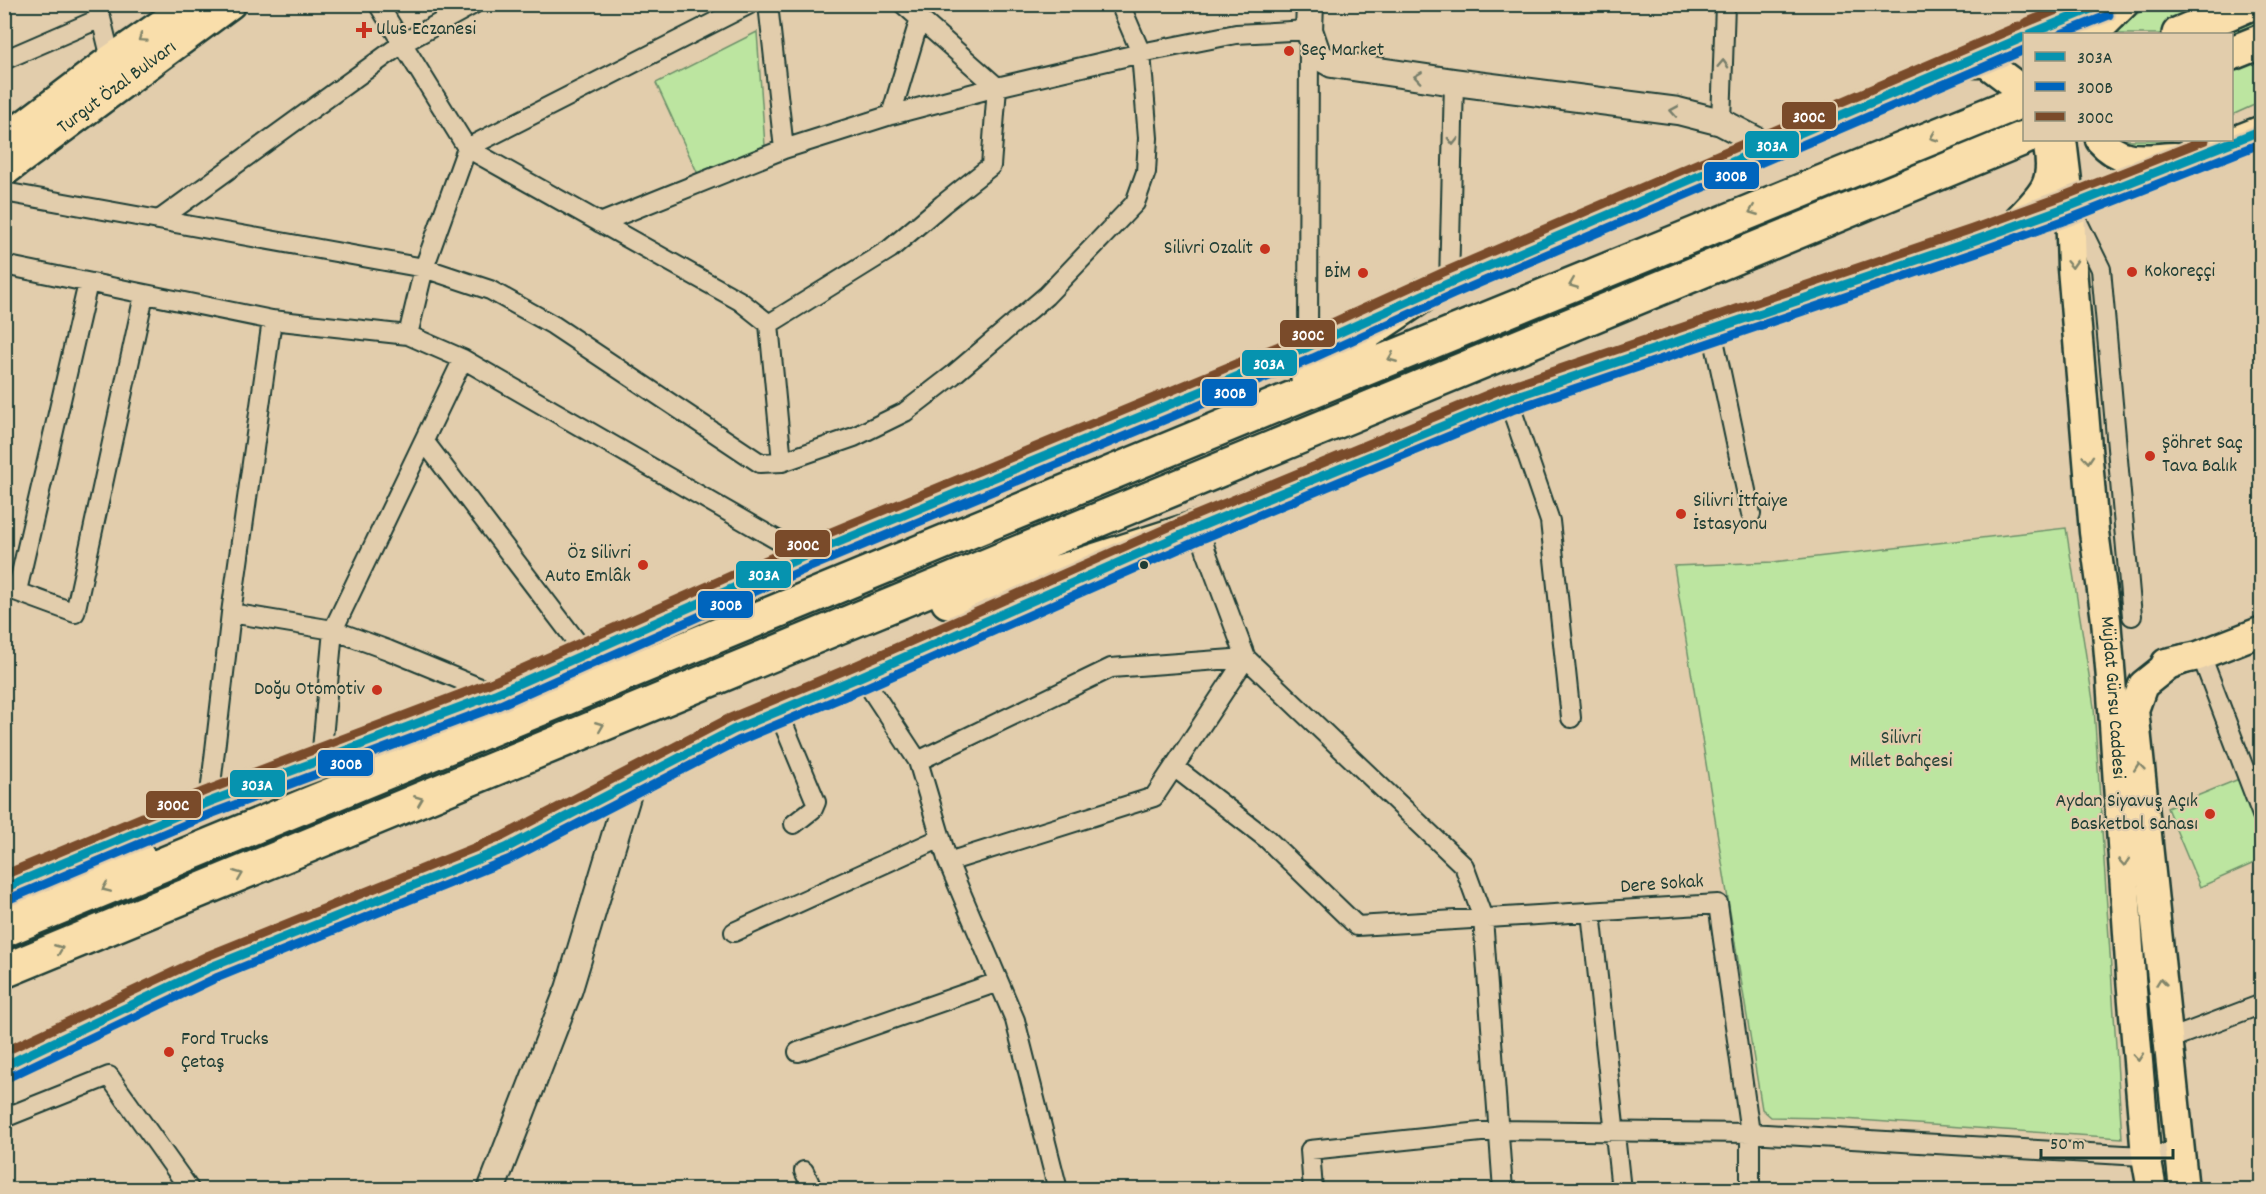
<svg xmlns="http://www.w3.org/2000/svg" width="2266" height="1194" font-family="Dekko,sans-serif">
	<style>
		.green { fill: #bce5a0; stroke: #6e916a; stroke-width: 1.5 }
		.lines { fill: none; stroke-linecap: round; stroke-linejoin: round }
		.street-casing { stroke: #1f3d34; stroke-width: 22 }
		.secondary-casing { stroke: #1f3d34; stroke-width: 30 }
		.primary-casing { stroke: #1f3d34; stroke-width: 33 }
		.highway-casing { stroke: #1f3d34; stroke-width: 38 }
		.street { stroke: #e2cdac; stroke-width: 18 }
		.secondary { stroke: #e2cdac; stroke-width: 26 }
		.primary { stroke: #f9deab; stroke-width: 28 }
		.highway { stroke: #f9deab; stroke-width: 33 }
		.bus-1-casing { stroke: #e2cdac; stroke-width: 14 }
		.bus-2-casing { stroke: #e2cdac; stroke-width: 14 }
		.bus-3-casing { stroke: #e2cdac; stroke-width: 14 }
		.bus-1 { stroke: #0693af; stroke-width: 9 }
		.bus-2 { stroke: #0065bd; stroke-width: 9 }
		.bus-3 { stroke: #7a4b2a; stroke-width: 9 }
		.oneway { stroke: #81856a }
		.oneway2 { stroke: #777e6a }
		.poi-dot { fill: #c8321e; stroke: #e2cdac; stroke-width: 2 }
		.bus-dot { fill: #1f3d34; stroke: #e2cdac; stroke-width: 2 }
		.labels { text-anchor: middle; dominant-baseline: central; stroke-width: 4.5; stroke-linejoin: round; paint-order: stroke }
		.poi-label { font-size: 20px; fill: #1f3d34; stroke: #e2cdac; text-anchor: start }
		.street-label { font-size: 20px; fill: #1f3d34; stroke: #e2cdac }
		.park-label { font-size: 20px; fill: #274539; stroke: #e2cdac }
		.line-badge { stroke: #e2cdac; stroke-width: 2 }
		.badge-label { font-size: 16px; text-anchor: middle; font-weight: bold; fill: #fff }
	</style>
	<rect width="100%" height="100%" fill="#e2cdac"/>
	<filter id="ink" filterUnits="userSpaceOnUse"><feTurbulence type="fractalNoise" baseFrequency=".0167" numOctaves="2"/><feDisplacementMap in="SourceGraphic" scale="12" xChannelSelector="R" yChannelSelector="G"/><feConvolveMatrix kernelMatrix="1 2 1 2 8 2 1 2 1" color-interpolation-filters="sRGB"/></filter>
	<g filter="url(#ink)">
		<path class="green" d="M2152,5h109v97l-29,13v-81h-122l8,-9z
			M757,32l8,114 -67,28 -42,-91z
			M2123,140h50c-17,7 -34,12 -50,0z
			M2066,528l28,179 28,431 -293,-20 -58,-1 -9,-8 -88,-543 99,-4z
			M2239,779l22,62v19l-61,27 -33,-79z"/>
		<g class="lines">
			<defs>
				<path id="street" d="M95,4l6,14 10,41
					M378,4l89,144 273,153 29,23 121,-75 53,-45 48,-38 6,-79 -94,-83
					M768,4l16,145
					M4,60l97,-42
					M891,115l29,-97
					M1721,122l4,-118
					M4,192l420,76 66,22 63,35 207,138 22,-1 72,-25 51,-25 48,-37 93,-79 89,-93 11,-31 2,-34 -7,-85 -21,-49
					M2074,214l27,55 31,347
					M159,220l244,-177 71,-39
					M600,223l184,-74 107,-34 106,-28 144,-34 95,-19 73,-4 -1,317
					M4,265l268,55 136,15 55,24 342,197
					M1449,283l5,-201
					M769,324l13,138
					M1712,330l39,184
					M408,335l16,-67 43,-120 283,-144
					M1508,399l42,122 21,197
					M424,441l162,213
					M1199,527l7,24 40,107 218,208 19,52 20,272
					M4,587l71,26 69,-318
					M17,591l71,-308
					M231,613l102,17 55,20 107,44
					M2201,655l61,160
					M862,676l56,85 30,101 67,158 43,170
					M778,711l38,91 -3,7 -19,15
					M321,760l12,-130 130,-271
					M918,761l193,-93 135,-10
					M1174,767l93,72 90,87 361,-22 32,229v57
					M209,802l22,-189 41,-293
					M948,862l206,-65 92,-139
					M1591,912l30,278
					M734,932l207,-94
					M2167,1040l95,-36
					M798,1052l200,-70
					M4,1118l105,-42 81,114
					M804,1171l9,19
					M1313,1190l-3,-40 190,-20 250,3 374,22 22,1 35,-5"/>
				<path id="secondary" d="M1310,4l-1,26 9,26 14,8 122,18 224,29 43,11 46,24
					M2047,4v23
					M491,1190l78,-201 62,-206"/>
				<g id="primary">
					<path d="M2030,34l74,-30"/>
					<path d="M2094,34l30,-30"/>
					<path d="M1960,63h26l32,24 6,8"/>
					<path d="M4,140l107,-81 79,-55"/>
					<path id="s1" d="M2062,140l8,66 2,62 22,264 12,88 5,59 20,299 15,178 6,34"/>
					<path d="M2100,140c22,25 44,18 75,17"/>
					<path id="s2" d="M4,172l227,-168"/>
					<path d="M2015,223c25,-27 41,-36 33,-76"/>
					<path d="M1179,536l329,-137 468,-159 94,-34 192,-76"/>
					<path d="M2184,659l-16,6 -25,20 -9,25 50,480"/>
					<path d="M2166,663l32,-7 64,-25"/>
					<path d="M51,868l158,-66 286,-108 310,-138 503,-209 141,-64 575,-246"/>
					<path d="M4,1066l45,-23 162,-76 295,-119 227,-118 129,-54 231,-102"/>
				</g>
				<path id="highway" d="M2179,34l70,-30
					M2232,53l30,-12
					M1308,378l28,-19 33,-28 54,-36
					M948,601l121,-32 130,-42
					M4,893l11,1 69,-23 54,-14
					M4,930l1250,-516 770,-314
					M4,971l2020,-833"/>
			</defs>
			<use href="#street" class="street-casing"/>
			<use href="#secondary" class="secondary-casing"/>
			<use href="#primary" class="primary-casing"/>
			<use href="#highway" class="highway-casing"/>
			<use href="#street" class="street"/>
			<use href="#secondary" class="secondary"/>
			<use href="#primary" class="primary"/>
			<use href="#highway" class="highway"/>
			<defs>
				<path id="bus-1" d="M2030,34l73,-30
					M4,888l205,-86 286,-108 310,-138 503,-209 141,-64 575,-246
					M4,1066l207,-99 295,-119 227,-118 129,-54 337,-149 309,-128 468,-159 94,-34 192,-76"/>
				<path id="bus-2" d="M2061,34l48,-19
					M9,899l204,-86 287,-108 310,-138 503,-209 141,-64 570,-244
					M9,1077l207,-99 294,-119 228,-118 129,-54 337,-149 308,-128 468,-159 94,-34 188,-74"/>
				<path id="bus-3" d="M2025,23l46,-19
					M4,875l201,-84 285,-108 310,-138 503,-209 141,-64 575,-246
					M4,1052l203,-96 294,-119 227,-118 129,-54 337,-149 310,-128 468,-159 94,-34 139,-55"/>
			</defs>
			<use href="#bus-1" class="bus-1-casing"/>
			<use href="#bus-2" class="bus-2-casing"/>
			<use href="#bus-3" class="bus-3-casing"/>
			<use href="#bus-1" class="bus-1"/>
			<use href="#bus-2" class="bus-2"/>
			<use href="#bus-3" class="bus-3"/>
		</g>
		<defs><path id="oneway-chevron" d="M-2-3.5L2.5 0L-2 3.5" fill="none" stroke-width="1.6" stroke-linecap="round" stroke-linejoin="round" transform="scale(1.5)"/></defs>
		<g class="oneway">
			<use href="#oneway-chevron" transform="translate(142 38) rotate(145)"/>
			<use href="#oneway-chevron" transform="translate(1934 137) rotate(158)"/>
			<use href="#oneway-chevron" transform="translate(1753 211) rotate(158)"/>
			<use href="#oneway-chevron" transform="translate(2072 264) rotate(87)"/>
			<use href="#oneway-chevron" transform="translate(1573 284) rotate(158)"/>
			<use href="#oneway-chevron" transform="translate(1392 358) rotate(158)"/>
			<use href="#oneway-chevron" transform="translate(2088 459) rotate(86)"/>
			<use href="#oneway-chevron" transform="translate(600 726) rotate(-22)"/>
			<use href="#oneway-chevron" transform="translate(2139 767) rotate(-96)"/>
			<use href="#oneway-chevron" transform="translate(419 800) rotate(-22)"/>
			<use href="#oneway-chevron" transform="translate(2124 862) rotate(86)"/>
			<use href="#oneway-chevron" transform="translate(239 875) rotate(-22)"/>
			<use href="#oneway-chevron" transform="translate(106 888) rotate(157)"/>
			<use href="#oneway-chevron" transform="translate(59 949) rotate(-22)"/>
			<use href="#oneway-chevron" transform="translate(2161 982) rotate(-96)"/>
			<use href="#oneway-chevron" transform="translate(2138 1057) rotate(85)"/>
		</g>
		<g class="oneway2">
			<use href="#oneway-chevron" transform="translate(1723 64) rotate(-88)"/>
			<use href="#oneway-chevron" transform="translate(1418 77) rotate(-172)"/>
			<use href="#oneway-chevron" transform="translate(1674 111) rotate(-170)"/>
			<use href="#oneway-chevron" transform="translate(1453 141) rotate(91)"/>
		</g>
	</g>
	<g class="poi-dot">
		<path d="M361 21h6v6h6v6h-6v6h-6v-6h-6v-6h6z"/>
		<circle cx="1289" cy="51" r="6"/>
		<circle cx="1265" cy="249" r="6"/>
		<circle cx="2132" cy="272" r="6"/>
		<circle cx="1363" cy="273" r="6"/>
		<circle cx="2150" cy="456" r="6"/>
		<circle cx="1681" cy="514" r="6"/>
		<circle cx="643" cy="565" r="6"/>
		<circle cx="377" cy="690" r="6"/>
		<circle cx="2210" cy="814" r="6"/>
		<circle cx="169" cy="1052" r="6"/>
	</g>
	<circle class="bus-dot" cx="1144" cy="565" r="5"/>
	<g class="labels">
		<g class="poi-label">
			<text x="376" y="30">Ulus Eczanesi</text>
			<text x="1301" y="51">Seç Market</text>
			<text x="1253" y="249" text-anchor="end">Silivri Ozalit</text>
			<text x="2144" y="272">Kokoreççi</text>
			<text x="1351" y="273" text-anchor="end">BİM</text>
			<text x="2162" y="444">Şöhret Saç<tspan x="2162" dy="23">Tava Balık</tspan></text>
			<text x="1693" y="502">Silivri İtfaiye<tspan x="1693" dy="23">İstasyonu</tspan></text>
			<text x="631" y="554" text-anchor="end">Öz Silivri<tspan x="631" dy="23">Auto Emlâk</tspan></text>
			<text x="365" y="690" text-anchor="end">Doğu Otomotiv</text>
			<text x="2198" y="802" text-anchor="end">Aydan Siyavuş Açık<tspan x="2198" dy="23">Basketbol Sahası</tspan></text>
			<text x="181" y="1040">Ford Trucks<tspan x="181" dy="23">Çetaş</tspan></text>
		</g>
		<g class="street-label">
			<text stroke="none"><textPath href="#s2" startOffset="141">Turgut Özal Bulvarı</textPath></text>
			<text stroke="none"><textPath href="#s1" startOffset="560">Müjdat Gürsu Caddesi</textPath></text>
			<text transform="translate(1662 885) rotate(-4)">Dere Sokak</text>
		</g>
		<g class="park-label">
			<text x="1901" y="739">Silivri<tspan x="1901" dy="23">Millet Bahçesi</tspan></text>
		</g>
	</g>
	<g class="line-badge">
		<rect x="1781" y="101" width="56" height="29" rx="6" fill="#7a4b2a"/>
		<rect x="1744" y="130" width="56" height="29" rx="6" fill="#0693af"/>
		<rect x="1703" y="161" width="57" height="29" rx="6" fill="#0065bd"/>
		<rect x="1279" y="319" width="57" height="29" rx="6" fill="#7a4b2a"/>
		<rect x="1241" y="349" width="57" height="28" rx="6" fill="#0693af"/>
		<rect x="1201" y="378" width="57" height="29" rx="6" fill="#0065bd"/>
		<rect x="774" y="529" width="57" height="29" rx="6" fill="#7a4b2a"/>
		<rect x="735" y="560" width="57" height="29" rx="6" fill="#0693af"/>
		<rect x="697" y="590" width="57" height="29" rx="6" fill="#0065bd"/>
		<rect x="317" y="749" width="57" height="28" rx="6" fill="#0065bd"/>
		<rect x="229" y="769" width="57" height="29" rx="6" fill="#0693af"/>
		<rect x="145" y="790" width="57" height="29" rx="6" fill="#7a4b2a"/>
	</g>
	<g class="badge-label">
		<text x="1809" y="122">300C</text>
		<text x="1772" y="151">303A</text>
		<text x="1731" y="181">300B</text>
		<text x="1308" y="340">300C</text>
		<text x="1269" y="369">303A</text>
		<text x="1230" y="398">300B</text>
		<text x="803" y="550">300C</text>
		<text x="764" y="580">303A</text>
		<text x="726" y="610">300B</text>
		<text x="346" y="769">300B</text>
		<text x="257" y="790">303A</text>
		<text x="173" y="810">300C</text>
	</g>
	<rect width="2266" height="1194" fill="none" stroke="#e2cdac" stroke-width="24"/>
	<rect x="12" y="12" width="2242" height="1170" fill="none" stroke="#1f3d34" stroke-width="2" filter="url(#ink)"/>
	<rect x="2023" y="33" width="210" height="108" fill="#e2cdac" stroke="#94937c" stroke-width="1.5"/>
	<rect x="2035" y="52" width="30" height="9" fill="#0693af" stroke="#94937c" stroke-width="1.5"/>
	<text x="2077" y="63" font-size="18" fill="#1f3d34">303A</text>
	<rect x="2035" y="82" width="30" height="9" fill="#0065bd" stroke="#94937c" stroke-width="1.5"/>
	<text x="2077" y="93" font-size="18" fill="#1f3d34">300B</text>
	<rect x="2035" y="112" width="30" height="9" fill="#7a4b2a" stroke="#94937c" stroke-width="1.5"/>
	<text x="2077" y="123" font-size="18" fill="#1f3d34">300C</text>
	<path d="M2041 1149v9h132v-9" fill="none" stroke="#1f3d34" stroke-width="3"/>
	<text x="2050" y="1149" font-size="18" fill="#1f3d34" stroke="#e2cdac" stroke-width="4.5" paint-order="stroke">50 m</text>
</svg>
